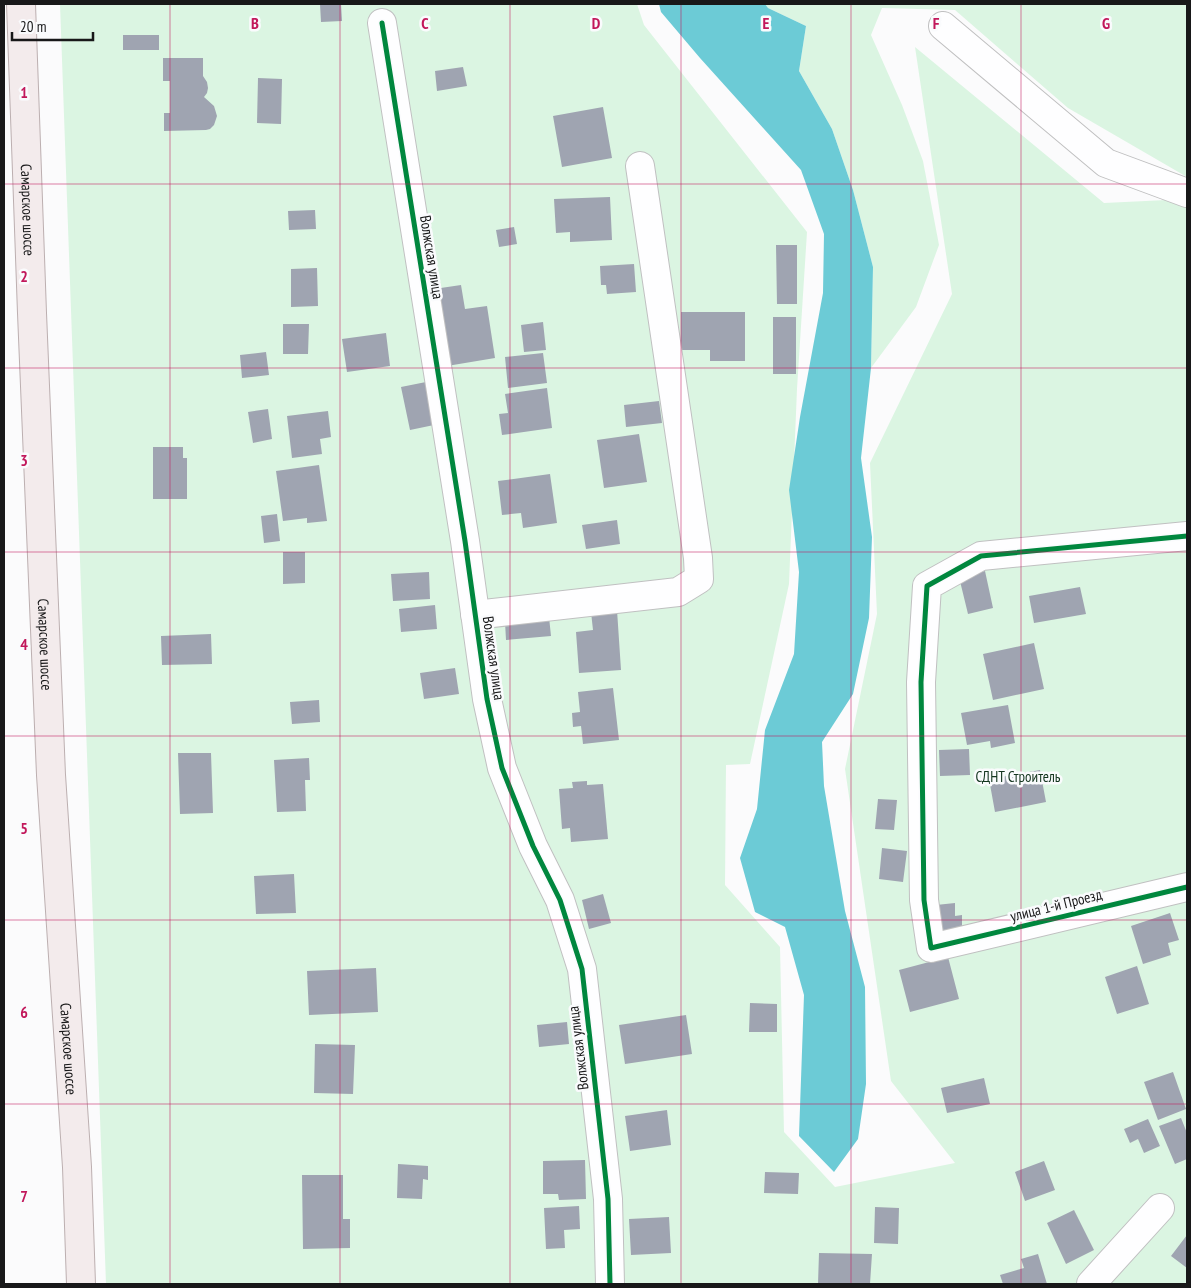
<svg xmlns="http://www.w3.org/2000/svg" width="1191" height="1288" font-family="'PT Sans Narrow',sans-serif">
	<style>
		.green { fill: #dbf5e2 }
		.water { fill: #6ccbd6 }
		.building { fill: #9fa4b1 }
		.lines { fill: none; stroke-linecap: round; stroke-linejoin: round }
		.minor-casing { stroke: #c0c0c1; stroke-width: 30 }
		.major-casing { stroke: #bcafb0; stroke-width: 30 }
		.minor { stroke: #fefeff; stroke-width: 28 }
		.major { stroke: #f3ebec; stroke-width: 28 }
		.cycleway-casing { stroke: #fafbfd; stroke-width: 8 }
		.cycleway { stroke: #00873e; stroke-width: 5 }
		.grid { fill: none; stroke: #c2185b; stroke-width: 1; stroke-opacity: 0.55 }
		.labels { text-anchor: middle; dominant-baseline: central; stroke-width: 5; stroke-linejoin: round; paint-order: stroke }
		.street-label { font-size: 15px; fill: #181819; stroke: #fafbfd }
		.park-label { font-size: 15px; fill: #13351e; stroke: #fafbfd }
		.grid-label { font-size: 16px; text-anchor: middle; font-weight: bold; fill: #c2185b; stroke: #fafbfd; stroke-width: 5; stroke-linejoin: round; paint-order: stroke }
	</style>
	<rect width="100%" height="100%" fill="#fbfbfc"/>
	<path class="green" d="M60,4h577l7,21 163,207 -10,157 -8,195 -39,180 -24,1 -1,120 55,62 4,185 51,55 120,-24 -64,-82 -46,-312 32,-155 -7,-151 82,-169 -37,-247 189,156 83,-4v1085h-1081z
		M765,4h422v173l-119,-69 -113,-98 -73,-2 -11,27 31,70 21,56 16,84 -23,62 -45,61 2,-101 -20,-77 -21,-61 -33,-58 7,-45 -38,-18z"/>
	<path class="water" d="M659,4h106l3,4 38,18 -7,45 33,58 21,61 20,77 -2,101 -10,90 11,79 -3,81 -16,76 -31,48 2,44 21,125 20,76 1,97 -8,55 -24,33 -35,-36 5,-141 -19,-68 -30,-15 -15,-54 17,-49 8,-79 29,-76 5,-82 -10,-82 11,-73 23,-124 1,-59 -23,-64 -101,-112 -39,-46z"/>
	<path class="building" d="M320,4h21l1,17 -21,1z
		M123,35h36v15h-36z
		M163,58h40v18l4,6 1,6 -1,5 -3,4 10,9 3,10 -3,9 -4,4 -4,1 -42,1v-18h6v-32h-7z
		M463,67l4,19 -30,5 -2,-20z
		M258,78l24,1 -1,45 -24,-1z
		M603,107l9,51 -50,9 -9,-51z
		M610,197l2,43 -42,2v-10l-14,1 -2,-34z
		M315,210l1,19 -27,1 -1,-19z
		M514,227l3,17 -18,3 -3,-17z
		M776,245h21v59h-20z
		M634,264l2,28 -29,2 -1,-9h-5l-1,-19z
		M317,268l1,38 -27,1v-38z
		M461,285l4,24 22,-3 8,52 -48,8 -13,-77z
		M681,312h64v49h-35v-11h-29z
		M773,317h23v57h-23z
		M543,322l3,28 -22,2 -3,-27z
		M283,324h26l-1,30h-25z
		M386,333l4,33 -43,6 -5,-33z
		M266,352l3,23 -27,3 -2,-23z
		M543,353l4,30 -39,5 -3,-31z
		M426,382l8,43 -24,5 -9,-43z
		M547,388l5,40 -50,7 -3,-21 9,-1 -3,-19z
		M659,401l3,22 -36,4 -2,-22z
		M268,409l4,30 -19,4 -5,-31z
		M328,411l3,26 -11,2 2,15 -30,4 -5,-42z
		M639,434l8,48 -43,6 -7,-48z
		M153,447h30v11h4v41h-34z
		M319,465l8,56 -20,2v-5l-24,3 -7,-50z
		M550,474l7,49 -34,5 -2,-15 -19,2 -4,-34z
		M277,514l3,27 -16,2 -3,-27z
		M617,520l3,24 -34,5 -4,-24z
		M283,552h22v31l-22,1z
		M985,571l8,37 -25,6 -9,-37z
		M429,572l1,27 -37,2 -2,-27z
		M1080,587l6,27 -52,9 -5,-27z
		M435,605l2,24 -36,3 -2,-23z
		M617,610l4,60 -42,3 -3,-41 17,-2 -2,-18z
		M549,617l2,19 -45,4 -1,-18z
		M211,634l1,30 -50,1 -1,-29z
		M1034,643l10,46 -51,11 -10,-46z
		M455,668l4,26 -35,5 -4,-26z
		M613,688l6,52 -36,4 -2,-18 -8,1 -1,-14 8,-1 -2,-20z
		M319,700l1,22 -28,2 -2,-22z
		M1008,705l7,38 -24,5 -1,-7 -23,4 -6,-32z
		M969,749l1,26 -30,1 -1,-26z
		M178,753h33l2,60 -33,1z
		M309,758l1,22h-5l1,31 -29,1 -3,-52z
		M1040,770l6,32 -51,10 -6,-33z
		M587,781v4l16,-1 5,55 -37,3 -1,-14 -8,1 -3,-40 14,-1 -1,-6z
		M878,799l19,1 -3,30 -19,-1z
		M882,848l25,3 -4,31 -24,-3z
		M294,874l2,39 -40,1 -2,-38z
		M603,894l8,29 -22,6 -7,-29z
		M955,903v13l7,-1v16l-24,1 -2,-27z
		M1170,913l9,27 -11,3 3,12 -28,9 -12,-38z
		M948,957l11,42 -49,13 -11,-42z
		M1137,966l12,38 -32,10 -12,-37z
		M376,968l2,44 -69,3 -2,-44z
		M750,1003l27,1v28h-28z
		M686,1015l6,39 -67,10 -6,-39z
		M567,1022l2,22 -30,3 -2,-22z
		M315,1044l40,1 -2,49 -39,-1z
		M1173,1072l13,37 -28,11 -14,-38z
		M984,1078l6,26 -43,9 -6,-25z
		M667,1110l4,35 -41,6 -5,-35z
		M1181,1118l6,15v26l-12,5 -16,-38z
		M1148,1119l12,27 -16,7 -6,-14 -8,4 -6,-14z
		M585,1160l1,39 -27,1 -1,-6h-15v-33z
		M1044,1161l11,29 -30,11 -10,-29z
		M398,1164l30,2v14l-5,-1 -1,20 -25,-1z
		M765,1172l34,1 -1,21 -34,-1z
		M302,1175h41v44h7v29l-47,1z
		M579,1206l1,23 -16,1 1,18 -19,1 -2,-41z
		M875,1207l24,1 -1,36 -24,-1z
		M1074,1210l20,40 -28,14 -19,-41z
		M669,1217l2,36 -40,2 -2,-36z
		M1187,1235v33l-16,-12z
		M819,1253l53,1 -2,30h-52z
		M1038,1254l9,30h-44l-3,-9 24,-7 -3,-9z"/>
	<g class="lines">
		<defs>
			<path id="minor" d="M382,23l83,518 22,158 15,69 31,78 27,54 22,69 26,230 2,85
				M943,26l163,137 81,30
				M1187,536l-206,20 -54,30 -6,96 3,218 7,48 256,-61
				M475,615l203,-23 21,-13 -1,-21 -58,-392
				M1091,1284l69,-76"/>
			<g id="major">
				<path id="s1" d="M21,4l11,309 19,462 26,392 4,117"/>
			</g>
		</defs>
		<use href="#minor" class="minor-casing"/>
		<use href="#major" class="major-casing"/>
		<use href="#minor" class="minor"/>
		<use href="#major" class="major"/>
		<defs>
			<path id="cycleway" d="M382,23l83,518 22,158 15,69 31,78 27,54 22,69 26,230 2,85
				M1187,536l-206,20 -54,30 -6,96 3,218 7,48 256,-61"/>
		</defs>
		<use href="#cycleway" class="cycleway-casing"/>
		<use href="#cycleway" class="cycleway"/>
	</g>
	<path class="grid" d="M170,4v1280M340,4v1280M510,4v1280M681,4v1280M851,4v1280M1021,4v1280M4,184h1183M4,368h1183M4,552h1183M4,736h1183M4,920h1183M4,1104h1183"/>
	<g class="labels">
		<g class="street-label">
			<text stroke="none"><textPath href="#s1" startOffset="206">Самарское шоссе</textPath></text>
			<text transform="translate(432 257) rotate(81)">Волжская улица</text>
			<text stroke="none"><textPath href="#s1" startOffset="641">Самарское шоссе</textPath></text>
			<text transform="translate(494 658) rotate(82)">Волжская улица</text>
			<text transform="translate(1056 905) rotate(-14)">улица 1-й Проезд</text>
			<text transform="translate(578 1048) rotate(-97)">Волжская улица</text>
			<text stroke="none"><textPath href="#s1" startOffset="1046">Самарское шоссе</textPath></text>
		</g>
		<g class="park-label">
			<text x="1018" y="776">СДНТ Строитель</text>
		</g>
	</g>
	<g class="grid-label">
		<text x="255" y="29">B</text>
		<text x="425" y="29">C</text>
		<text x="596" y="29">D</text>
		<text x="766" y="29">E</text>
		<text x="936" y="29">F</text>
		<text x="1106" y="29">G</text>
		<text x="24" y="98">1</text>
		<text x="24" y="282">2</text>
		<text x="24" y="466">3</text>
		<text x="24" y="650">4</text>
		<text x="24" y="834">5</text>
		<text x="24" y="1018">6</text>
		<text x="24" y="1202">7</text>
	</g>
	<rect width="1191" height="1288" fill="none" stroke="#181819" stroke-width="10"/>
	<path d="M12 32v8h81v-8" fill="none" stroke="#181819" stroke-width="2.5"/>
	<text x="20" y="32" font-size="15" fill="#181819" stroke="#fafbfd" stroke-width="4" paint-order="stroke">20 m</text>
</svg>
